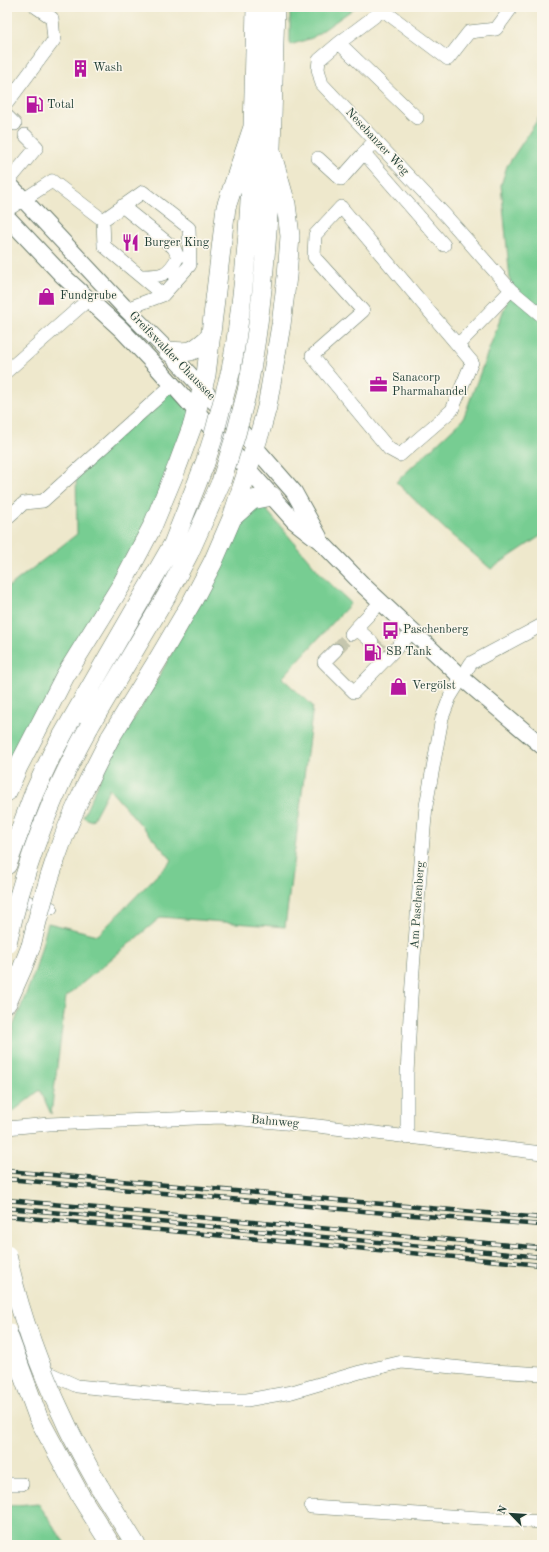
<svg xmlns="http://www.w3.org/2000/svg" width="549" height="1552" font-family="'Old Standard TT',serif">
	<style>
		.green { fill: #77cd92; stroke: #4b8563 }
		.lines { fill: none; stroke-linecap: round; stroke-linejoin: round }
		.minor-tunnel { stroke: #c5c6ae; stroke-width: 13; stroke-dasharray: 13 6; stroke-linecap: butt }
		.minor-casing { stroke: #677969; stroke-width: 14 }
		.major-casing { stroke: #677969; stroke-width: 18 }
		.highway-casing { stroke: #677969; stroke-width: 20 }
		.minor { stroke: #fff; stroke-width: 13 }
		.major { stroke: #fff; stroke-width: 16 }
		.highway { stroke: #fff; stroke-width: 19 }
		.rail-casing { stroke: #1f3d34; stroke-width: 4.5 }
		.rail { stroke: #fbf7ec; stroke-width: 3; stroke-dasharray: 9; stroke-linecap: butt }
		.highway-bridge-casing { stroke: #677969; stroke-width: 20; stroke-linecap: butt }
		.highway-bridge { stroke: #fff; stroke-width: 19 }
		.labels { text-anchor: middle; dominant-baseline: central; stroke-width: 3; stroke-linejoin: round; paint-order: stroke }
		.poi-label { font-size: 12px; fill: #1f3d34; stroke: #fbf7ec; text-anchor: start }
		.street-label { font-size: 12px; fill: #1f3d34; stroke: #fbf7ec }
	</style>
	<rect width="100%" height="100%" fill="#fbf7ec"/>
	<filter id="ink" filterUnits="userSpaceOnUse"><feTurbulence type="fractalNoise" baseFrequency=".025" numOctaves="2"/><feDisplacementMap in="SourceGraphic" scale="8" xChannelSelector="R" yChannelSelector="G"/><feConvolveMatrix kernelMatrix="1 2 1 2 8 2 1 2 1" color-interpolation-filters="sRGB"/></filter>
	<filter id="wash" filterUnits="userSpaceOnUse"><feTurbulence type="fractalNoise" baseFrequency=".012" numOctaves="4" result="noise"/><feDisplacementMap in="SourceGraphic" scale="16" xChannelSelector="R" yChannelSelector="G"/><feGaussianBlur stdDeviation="0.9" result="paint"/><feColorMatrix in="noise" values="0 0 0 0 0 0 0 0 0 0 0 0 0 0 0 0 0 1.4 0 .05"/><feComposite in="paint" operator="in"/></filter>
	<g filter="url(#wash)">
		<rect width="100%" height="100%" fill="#eee8cc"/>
		<path class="green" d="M290,7h66l-44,31 -22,7z
			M542,113v422l-51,34 -43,-37 -52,-50 67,-63 48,-129 -10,-105 6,-19z
			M173,384l24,26 -20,57 -170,325v-204l70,-54 -1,-64z
			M253,507h11l61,72 26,24 -69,75 31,28 -28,221 -124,-10 -95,80 -15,117 -11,-24 -29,23 -4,-19v-28l6,-39 22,-56 13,-48 50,12 74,-75 -63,-71 -17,32 -9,-4 19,-42 22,-40 27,-44 62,-114 25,-53z
			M38,1503l28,42h-59v-39z"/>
	</g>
	<g filter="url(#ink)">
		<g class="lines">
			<path class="minor-tunnel" d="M372,642l11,10
				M336,650l15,-16"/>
			<defs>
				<path id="minor" d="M383,10l65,49 21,-27 27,-3 16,-22
					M339,43l48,-36
					M7,103l47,-63 -2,-22 -16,-11
					M7,116l8,8
					M417,118l-78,-75 -20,17 -1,9 4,15 124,132 65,74 31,26
					M375,140l-11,13 80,92
					M318,158l23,21 23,-26
					M7,183l30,-36 -12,-12
					M122,206l52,42 4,9c-11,20 -17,19 -38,19
					M341,207l131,155 -20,48 -52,45 -11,-6 -77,-93 51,-45 -49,-54 1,-22z
					M7,210l16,-10 29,-19 51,39 40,-28 46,36 1,37 -27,30 -37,14
					M103,220l1,26 59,49
					M458,345l53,-55
					M7,371l82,-72
					M7,518l17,-15 19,-2 130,-117
					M356,628l25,-26
					M351,634l5,-6 16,14
					M336,650l-12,12 30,30 59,-61
					M7,897l44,11
					M7,1128l42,-4 172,-7 97,9 224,27
					M407,1138v-64l4,-77 10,-135 5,-56 16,-88 8,-21 21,-34 71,-38
					M40,1369l37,17 145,14h25l45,-8 68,-20 42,-10 91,9 49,3
					M7,1484h15
					M311,1507l231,15"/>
				<path id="major" d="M7,182l119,127 42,42 64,70 62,71 25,45
					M7,217l55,58 59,54 34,36 139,156 27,21 44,45 97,91 80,68"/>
				<path id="highway" d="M168,351c26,2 24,1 43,-15
					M231,370c22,-119 22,-242 25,-363
					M247,391c25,-126 24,-256 28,-384
					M233,517l19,-17 20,-4
					M89,727l78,-132 22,-42 32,-71
					M110,738l46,-75 37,-63 20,-38 19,-44 29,-89 6,-22 14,-82 6,-49 3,-40 -4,-32 -15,-53
					M7,792l11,-25 47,-91 57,-92 30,-57 25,-60 16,-43 13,-49 20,-168 27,-80
					M7,865l27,-72 18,-39 121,-210 32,-81
					M7,1003l15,-34 9,-23
					M99,1486l37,59
					M81,1497l30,48"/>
			</defs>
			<use href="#minor" class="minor-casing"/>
			<use href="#major" class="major-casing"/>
			<use href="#highway" class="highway-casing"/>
			<use href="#minor" class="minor"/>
			<use href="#major" class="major"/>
			<use href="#highway" class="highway"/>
			<defs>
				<path id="rail" d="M7,1171l535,47
					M7,1179l367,33 168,13
					M7,1200l535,48
					M7,1208l535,49
					M7,1216l535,49"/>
			</defs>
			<use href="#rail" class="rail-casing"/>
			<use href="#rail" class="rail"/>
			<defs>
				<path id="highway-bridge" d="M205,463l8,-25 18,-68
					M221,482l15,-48 11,-43
					M7,943c17,-76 44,-148 82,-216
					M31,946c7,-30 15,-59 25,-88 14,-42 34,-81 54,-120
					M7,1255c12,57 32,112 57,164 10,23 23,45 35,67
					M7,1332l31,85 43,80"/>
			</defs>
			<use href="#highway-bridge" class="highway-bridge-casing"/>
			<use href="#highway-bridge" class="highway-bridge"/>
		</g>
	</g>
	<defs>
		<symbol id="building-bare" viewBox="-9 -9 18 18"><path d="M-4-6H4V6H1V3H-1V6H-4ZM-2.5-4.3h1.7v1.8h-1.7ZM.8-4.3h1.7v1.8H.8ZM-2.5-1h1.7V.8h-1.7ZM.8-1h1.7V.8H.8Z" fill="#b5179e" stroke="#fbf7ec" stroke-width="2.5" paint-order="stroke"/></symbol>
		<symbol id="fuel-bare" viewBox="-9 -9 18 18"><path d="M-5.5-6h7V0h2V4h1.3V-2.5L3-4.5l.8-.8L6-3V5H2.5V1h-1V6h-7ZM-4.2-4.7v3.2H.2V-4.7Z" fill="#b5179e" stroke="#fbf7ec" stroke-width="2.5" paint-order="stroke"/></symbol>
		<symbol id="restaurant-bare" viewBox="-9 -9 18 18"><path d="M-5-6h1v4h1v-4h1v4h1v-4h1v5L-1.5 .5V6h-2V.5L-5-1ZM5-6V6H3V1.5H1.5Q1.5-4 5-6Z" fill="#b5179e" stroke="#fbf7ec" stroke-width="2.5" paint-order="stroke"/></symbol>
		<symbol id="shop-bare" viewBox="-9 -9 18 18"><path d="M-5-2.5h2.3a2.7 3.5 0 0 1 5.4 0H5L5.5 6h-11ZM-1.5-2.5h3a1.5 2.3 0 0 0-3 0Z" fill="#b5179e" stroke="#fbf7ec" stroke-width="2.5" paint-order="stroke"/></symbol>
		<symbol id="office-bare" viewBox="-9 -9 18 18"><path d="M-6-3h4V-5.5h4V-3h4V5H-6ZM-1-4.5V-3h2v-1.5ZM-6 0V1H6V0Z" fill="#b5179e" stroke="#fbf7ec" stroke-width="2.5" paint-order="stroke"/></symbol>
		<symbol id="bus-bare" viewBox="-9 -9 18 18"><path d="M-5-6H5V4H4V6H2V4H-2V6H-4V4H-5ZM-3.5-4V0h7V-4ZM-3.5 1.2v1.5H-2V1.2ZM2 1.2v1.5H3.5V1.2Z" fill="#b5179e" stroke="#fbf7ec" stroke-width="2.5" paint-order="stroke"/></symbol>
	</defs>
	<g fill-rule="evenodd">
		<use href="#building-bare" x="68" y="56" width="25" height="25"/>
		<use href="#fuel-bare" x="22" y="92" width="25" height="25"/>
		<use href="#restaurant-bare" x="118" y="230" width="25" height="25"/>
		<use href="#shop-bare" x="34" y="284" width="25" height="25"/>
		<use href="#office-bare" x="366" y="372" width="25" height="25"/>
		<use href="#bus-bare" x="378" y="618" width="25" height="25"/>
		<use href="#fuel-bare" x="360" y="640" width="25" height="25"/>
		<use href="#shop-bare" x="386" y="674" width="25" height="25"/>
	</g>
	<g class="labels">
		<g class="poi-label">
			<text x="93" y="68">Wash</text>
			<text x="47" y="105">Total</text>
			<text x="144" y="243">Burger King</text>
			<text x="60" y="296">Fundgrube</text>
			<text x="392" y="378">Sanacorp<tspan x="392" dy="14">Pharmahandel</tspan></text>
			<text x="403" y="630">Paschenberg</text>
			<text x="386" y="652">SB Tank</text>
			<text x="412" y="686">Vergölst</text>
		</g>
		<g class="street-label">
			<text transform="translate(377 142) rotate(47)">Nesebanzer Weg</text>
			<text transform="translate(172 356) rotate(46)">Greifswalder Chaussee</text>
			<text transform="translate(418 905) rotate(-86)">Am Paschenberg</text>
			<text transform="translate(275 1122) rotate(5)">Bahnweg</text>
		</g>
	</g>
	<rect width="549" height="1552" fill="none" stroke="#fbf7ec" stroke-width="24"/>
	<g transform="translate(511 1514) rotate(295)" stroke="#fbf7ec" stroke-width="3" paint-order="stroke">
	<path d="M0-3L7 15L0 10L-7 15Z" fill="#1f3d34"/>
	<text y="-6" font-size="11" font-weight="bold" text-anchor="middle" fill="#1f3d34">N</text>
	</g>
</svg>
